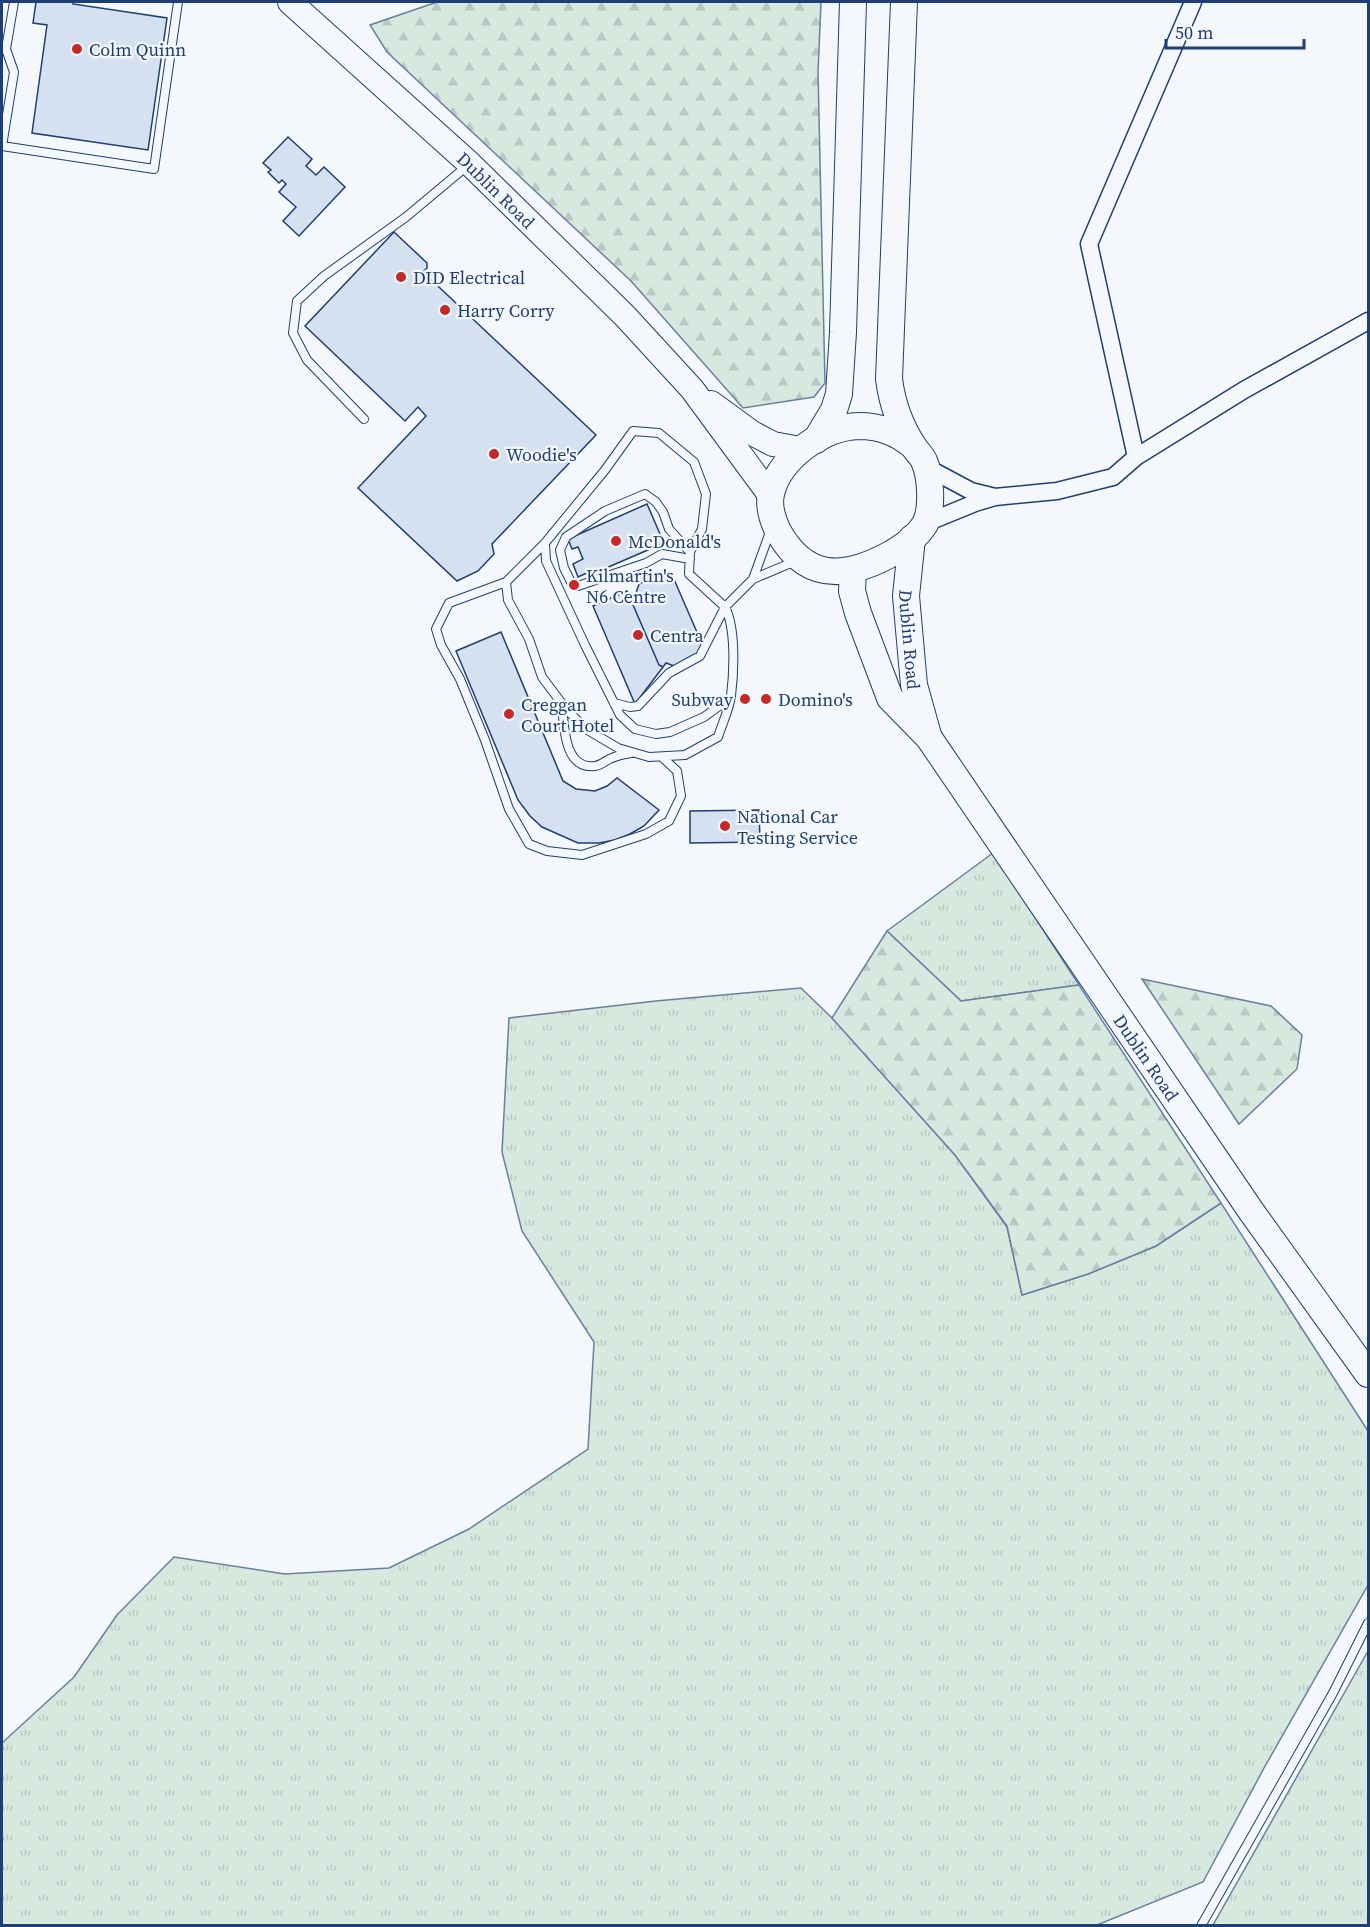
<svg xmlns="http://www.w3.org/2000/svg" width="1370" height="1927" font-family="'Source Serif 4',serif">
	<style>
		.grass { fill: url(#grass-tufts); stroke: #687fa3; stroke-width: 1.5 }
		.forest { fill: url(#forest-firs); stroke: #687fa3; stroke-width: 1.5 }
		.building { fill: #d5e0f0; stroke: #1d3f73; stroke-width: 1.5 }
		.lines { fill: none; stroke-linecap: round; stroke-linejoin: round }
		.lane-casing { stroke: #1d3f73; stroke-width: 10 }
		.street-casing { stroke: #1d3f73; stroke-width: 19 }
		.secondary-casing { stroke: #1d3f73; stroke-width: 26 }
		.primary-casing { stroke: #1d3f73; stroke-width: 28 }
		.lane { stroke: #f4f7fb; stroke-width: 8 }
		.street { stroke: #f4f7fb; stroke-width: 16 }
		.secondary { stroke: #f4f7fb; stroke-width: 24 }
		.primary { stroke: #f4f7fb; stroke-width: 26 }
		.poi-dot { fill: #c62828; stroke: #f4f7fb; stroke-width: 2 }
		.labels { text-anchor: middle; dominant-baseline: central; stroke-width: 4.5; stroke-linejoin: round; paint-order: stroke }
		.poi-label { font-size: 18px; fill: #1d3f73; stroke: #f4f7fb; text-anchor: start }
		.street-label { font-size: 18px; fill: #1d3f73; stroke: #f4f7fb }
	</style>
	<defs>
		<pattern id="grass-tufts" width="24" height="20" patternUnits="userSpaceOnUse" patternTransform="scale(1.5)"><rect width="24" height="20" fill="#d7e8df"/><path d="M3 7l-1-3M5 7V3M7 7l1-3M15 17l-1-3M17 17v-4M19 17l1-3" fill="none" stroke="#b8c8c3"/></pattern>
		<pattern id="forest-firs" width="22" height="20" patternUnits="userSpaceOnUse" patternTransform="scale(1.5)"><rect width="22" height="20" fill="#d7e8df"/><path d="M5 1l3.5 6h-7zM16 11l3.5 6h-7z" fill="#b8c8c3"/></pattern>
	</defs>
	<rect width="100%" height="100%" fill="#f4f7fb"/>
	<path class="grass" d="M993,853l86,132 -118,16 -74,-70z
		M801,988l31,30 123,137 52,72 15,68 66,-21 68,-28 65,-43 147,228v154l-104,183 -61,114 -106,43 -1095,1v-183l72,-66 43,-62 57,-58 111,17 104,-6 80,-39 119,-80 6,-107 -72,-111 -20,-79 7,-134 147,-17z
		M1368,1651v274h-155z"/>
	<path class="forest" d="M437,2h384l-3,70 7,311 -11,14 -71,11 -112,-127 -244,-229 -17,-27z
		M887,931l74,70 118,-16 142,218 -65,43 -68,28 -66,21 -15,-69 -52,-71 -123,-137z
		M1142,979l129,27 31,29 -5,34 -58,55z"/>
	<path class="building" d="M36,2h38l-1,2 94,14 -19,132 -116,-17 15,-108 -14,-2z
		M288,137l24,22 -6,7 10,9 8,-8 21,20 -46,49 -16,-15 13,-14 -17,-15 7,-8 -4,-4 -3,3 -11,-11 3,-2 -8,-7z
		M394,232l33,31v5l-4,4 173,163 -104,109 2,10 -16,17 -21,10 -99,-93 68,-72 -8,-9 -13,14 -100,-95z
		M647,504l17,39 -74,32 -1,-3 -11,5 -5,-13 10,-5 -5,-12 -6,2 -4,-10z
		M662,573l11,4 30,69 -4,11 -22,10 -11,-4 -3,4 -4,-2 -29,-67 6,-5 3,-9z
		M627,591l32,74 4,2 -28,37 -42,-98z
		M501,632l62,149 13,8 19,2 12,-5 10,-8 42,32 -15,16 -14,8 -15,6 -16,3h-21l-36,-16 -12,-11 -12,-16 -62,-149z
		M759,810l1,32 -70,1v-32z"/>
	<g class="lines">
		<defs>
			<path id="lane" d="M14,2l-8,47 8,23 -12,74 152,23 24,-167
				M364,419l-57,-59 -14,-27 4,-32 27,-25 82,-59 61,-51
				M545,543l1,18 39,84 35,70 15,14 21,5 14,-2 34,-15 26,-19
				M690,559l-28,-5 -16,9 -68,23 -7,-4 -7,-14 -4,-18 6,-13 39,-26 40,-17 11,8 7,10 6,17 21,23
				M753,579l18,-50
				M506,582l2,18 21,39 13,38 24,32 20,20 32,19 31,9 36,-2 33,-18c4,-13 11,-27 13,-41 3,-24 5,-68 -6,-89l28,-28 45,-19
				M614,703l16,4 8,-1 31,-33 31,-17 25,-49 -36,-33 1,-22 12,-23 4,-35 -12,-32 -35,-29 -26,-2 -28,39 -60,73 -39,39 -57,21 -13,26 5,16 19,34 25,61 24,69 20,35 18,7 35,4 64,-21 23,-13 12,-25 -4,-25 -15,-14
				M562,704c2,22 2,66 33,62 7,-1 11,-6 17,-8 6,-3 13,-4 19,-5
				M1201,1926l132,-233 35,-70"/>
			<path id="street" d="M1136,457l-47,-213 104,-242
				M926,467l45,24 24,6
				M926,523l49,-20 20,-6 62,-6 56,-14 23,-20 108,-67 124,-69"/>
			<g id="secondary">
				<path id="s1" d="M290,2l180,162 155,152 67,73 78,106"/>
				<path d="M711,403l41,30 21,11 27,5"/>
			</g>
			<g id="primary">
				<path d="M904,2l-15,377c3,24 11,47 25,68 3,5 8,9 10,14 7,15 9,48 1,63 -8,13 -25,25 -38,32 -44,23 -81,24 -108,-23 -6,-12 -11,-26 -8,-39 8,-36 52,-67 88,-68 21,0 39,7 54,20"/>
				<path d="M816,440l18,-30 5,-16 4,-62 10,-330"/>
				<path id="s2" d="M912,538l-6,58 6,67 2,22 14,50"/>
				<path id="s3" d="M853,571l-1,20 6,22 32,85 39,40 322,473 117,163"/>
			</g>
		</defs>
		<use href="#lane" class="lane-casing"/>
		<use href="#street" class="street-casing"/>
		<use href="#secondary" class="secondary-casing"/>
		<use href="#primary" class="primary-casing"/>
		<use href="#lane" class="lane"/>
		<use href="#street" class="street"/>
		<use href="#secondary" class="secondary"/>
		<use href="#primary" class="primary"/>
	</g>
	<g class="poi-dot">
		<circle cx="77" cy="49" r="6"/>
		<circle cx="401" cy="277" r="6"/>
		<circle cx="445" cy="310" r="6"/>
		<circle cx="494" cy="454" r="6"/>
		<circle cx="616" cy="541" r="6"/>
		<circle cx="574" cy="585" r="6"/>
		<circle cx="638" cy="635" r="6"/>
		<circle cx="745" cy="699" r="6"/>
		<circle cx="766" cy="699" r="6"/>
		<circle cx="509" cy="714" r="6"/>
		<circle cx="725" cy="826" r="6"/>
	</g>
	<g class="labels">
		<g class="poi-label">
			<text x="89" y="49">Colm Quinn</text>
			<text x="413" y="277">DID Electrical</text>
			<text x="457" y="310">Harry Corry</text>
			<text x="506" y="454">Woodie's</text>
			<text x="628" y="541">McDonald's</text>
			<text x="586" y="575">Kilmartin's<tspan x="586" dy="21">N6 Centre</tspan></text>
			<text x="650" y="635">Centra</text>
			<text x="733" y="699" text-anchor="end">Subway</text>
			<text x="778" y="699">Domino's</text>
			<text x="521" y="704">Creggan<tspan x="521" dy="21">Court Hotel</tspan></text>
			<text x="737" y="816">National Car<tspan x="737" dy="21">Testing Service</tspan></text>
		</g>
		<g class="street-label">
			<text stroke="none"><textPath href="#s1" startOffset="279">Dublin Road</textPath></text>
			<text stroke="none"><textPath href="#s2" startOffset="102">Dublin Road</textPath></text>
			<text stroke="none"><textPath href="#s3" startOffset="576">Dublin Road</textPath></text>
		</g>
	</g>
	<rect width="1370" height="1927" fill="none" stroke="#1d3f73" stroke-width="6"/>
	<path d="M1166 39v9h138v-9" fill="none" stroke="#1d3f73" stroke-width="3"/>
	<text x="1175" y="39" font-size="18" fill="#1d3f73" stroke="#f4f7fb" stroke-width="4.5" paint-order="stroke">50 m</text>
</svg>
